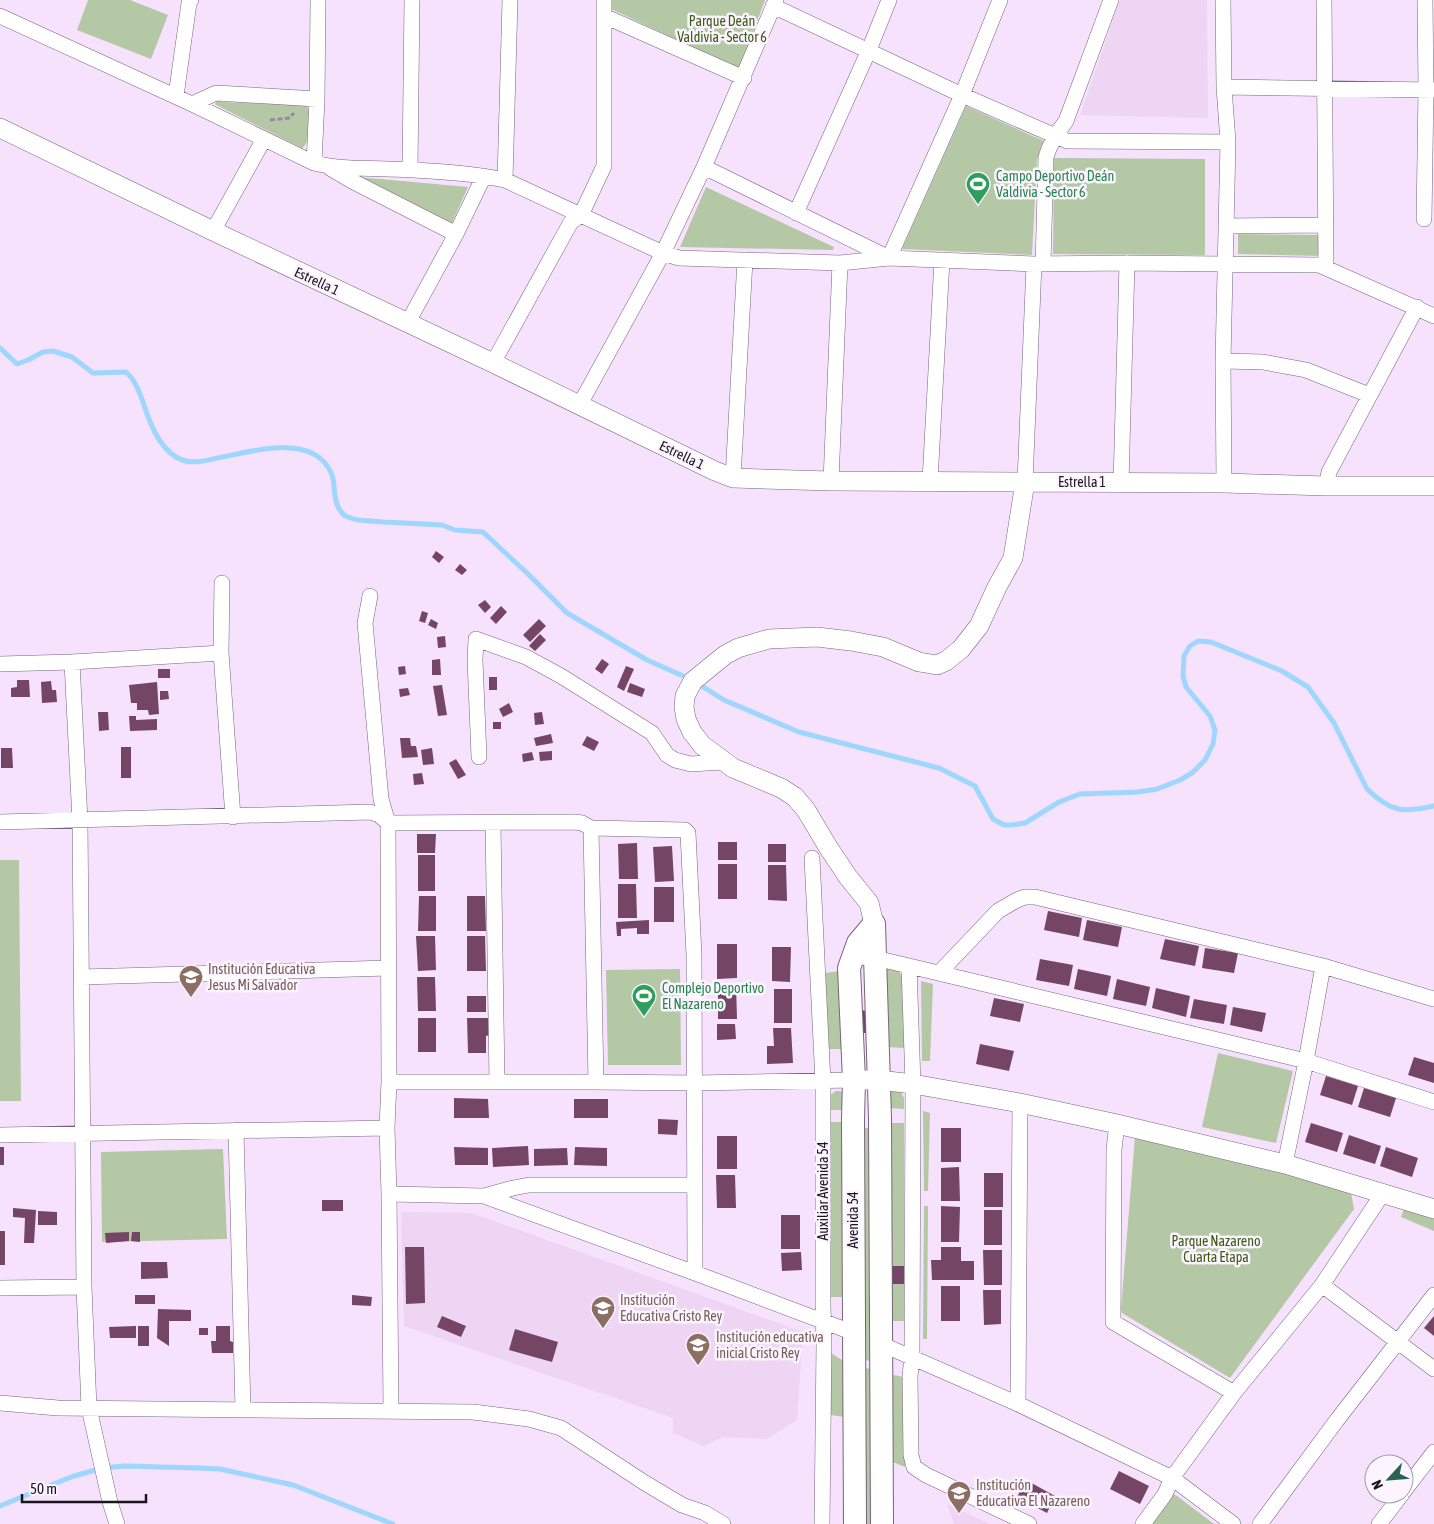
<svg xmlns="http://www.w3.org/2000/svg" width="1434" height="1524" font-family="'Asap Condensed',sans-serif">
	<style>
		.built { fill: #eed5f4 }
		.green { fill: #b4c8a6 }
		.lines { fill: none; stroke-linecap: round; stroke-linejoin: round }
		.stream { stroke: #9fd6fd; stroke-width: 5 }
		.building { fill: #744565 }
		.minor-casing { stroke: #76657b; stroke-width: 16 }
		.tertiary-casing { stroke: #76657b; stroke-width: 20 }
		.secondary-casing { stroke: #76657b; stroke-width: 24 }
		.path { stroke: #988a9c; stroke-width: 3; stroke-dasharray: 5 2.5; stroke-linecap: butt }
		.minor { stroke: #fff; stroke-width: 15 }
		.tertiary { stroke: #fff; stroke-width: 19 }
		.secondary { stroke: #fff; stroke-width: 22 }
		.labels { text-anchor: middle; dominant-baseline: central; stroke-width: 5; stroke-linejoin: round; paint-order: stroke }
		.park-label { font-size: 14px; fill: #395c13; stroke: #fcf4ff }
		.leisure-label { font-size: 14px; fill: #27864d; stroke: #fcf4ff; text-anchor: start }
		.street-label { font-size: 14px; fill: #1b151d; stroke: #fcf4ff }
		.education-label { font-size: 14px; fill: #785e54; stroke: #fcf4ff; text-anchor: start }
	</style>
	<rect width="100%" height="100%" fill="#f6e2fc"/>
	<path class="built" d="M1120,0h87l1,118 -128,-3z
		M401,1212l71,1 331,119 -6,88 -30,19 -44,-2 -19,9 -31,-13v-15l-269,-92z
		M947,1504l43,20h-36z"/>
	<path class="green" d="M88,0h42l38,15 -17,44 -74,-29z
		M611,0h154l-26,69 -128,-60z
		M218,100l4,2 85,3c3,10 5,38 -5,43l-84,-42 -3,-2z
		M966,106l78,35 -7,19 -5,95 -130,-6z
		M1054,158l151,1v96l-152,-1z
		M358,177l110,10 -16,36z
		M706,187l128,60 -1,3 -153,-3z
		M1238,234l82,1 -1,21 -81,-2z
		M0,860h19l2,241h-21z
		M887,968l11,2 5,8 1,70 -17,-1 -3,-76z
		M680,969l1,96h-73l-2,-95z
		M840,971l4,78h-16l-3,-76z
		M921,981l12,3 -3,77h-8z
		M1218,1053l75,18 -17,72 -74,-16z
		M836,1091h4l3,2 1,17h-14v-15z
		M891,1091l10,1 3,6v11l-16,-1v-15z
		M923,1111l7,2 -2,78h-4z
		M830,1122h14l1,175h-14z
		M888,1123h16v143h-16z
		M862,1128h10l1,234 -10,-3z
		M1135,1136l150,36 66,21 3,16 -124,169 -108,-65 -1,-4z
		M223,1149l4,90 -125,3 -1,-90z
		M924,1206h4l-1,133h-4z
		M1404,1209l30,9v13l-33,-14z
		M888,1284h16v37h-16z
		M831,1353l14,9v55l-15,-2z
		M863,1367l10,3 1,154h-11z
		M888,1374l16,3 1,90 -17,-7z
		M1173,1494l4,2 37,28h-63z"/>
	<g class="lines">
		<path class="stream" d="M0,348l17,16 11,-4 15,-8 10,-1 19,6 21,16 33,-1c9,8 13,19 17,30 6,19 15,44 33,55 17,10 34,2 51,-1 30,-6 81,-20 101,11 9,14 4,23 9,37 1,4 5,9 8,12l12,4 27,2 58,3 13,5 28,2 44,41 40,40 80,47 43,19
			M697,683l27,17 75,32 140,36 36,18 18,33 11,6h8l13,-2 34,-21 21,-8 58,-2 19,-3 23,-9 12,-7 13,-13 8,-16 2,-14 -5,-14 -24,-29 -3,-11 1,-20 6,-10 8,-5 13,1 71,29 26,16 26,36 33,66c24,23 36,24 67,17
			M0,1506l71,-29 31,-9 23,-2 73,2 22,1 73,16 100,39"/>
	</g>
	<path class="building" d="M436,551l8,6 -5,6 -7,-6z
		M460,564l7,6 -5,5 -7,-5z
		M485,600l6,7 -6,6 -7,-8z
		M501,606l6,6 -11,12 -6,-6z
		M422,611l6,2 -3,10 -6,-2z
		M431,619l7,4 -2,6 -8,-4z
		M539,619l7,7 -16,16 -7,-7z
		M540,634l6,6 -11,11 -6,-5z
		M445,636l1,11 -8,1 -1,-11z
		M440,659l1,16h-9v-15z
		M602,659l7,5 -7,10 -7,-5z
		M405,666l1,8 -7,1 -1,-8z
		M626,666l8,3 -10,22 -7,-4z
		M158,669h12v9h-12z
		M489,677h8v13h-8z
		M17,680h12l1,17h-19v-9l6,-1z
		M51,681l1,9h4l1,12 -15,1 -1,-21z
		M157,682l2,32 -10,1 -1,-5h-11v-7h-6l-2,-18z
		M630,683l15,6 -3,8 -15,-5z
		M442,685l5,30 -9,1 -5,-30z
		M408,688l2,7 -10,2 -1,-8z
		M160,691h8l1,8 -9,1z
		M509,703l4,9 -10,5 -4,-8z
		M98,712h10l1,18 -10,1z
		M542,712l2,12 -9,1 -1,-12z
		M129,716h7v4l21,-1v11l-27,1z
		M493,722h8v7h-8z
		M551,734l2,9 -17,3 -2,-8z
		M587,736l12,6 -5,9 -12,-6z
		M400,738h10l1,8h5l2,11 -16,1z
		M121,747h10v31h-10z
		M1,748h11l1,20h-12z
		M432,748l2,16 -11,1 -2,-15z
		M552,751v9l-12,1 -1,-9z
		M532,752l2,8 -11,2 -1,-8z
		M456,759l10,16 -8,4 -9,-16z
		M422,773l2,11 -10,1 -1,-11z
		M417,834h19l-1,19h-18z
		M718,842h19v18h-19z
		M637,843l1,36h-19l-1,-35z
		M768,844h18v18h-18z
		M672,846l2,35 -19,1 -2,-35z
		M418,855h17v36h-17z
		M718,864h19v35h-19z
		M768,865h18l1,36 -19,-1z
		M618,884h18l1,34h-19z
		M654,887h20v35h-20z
		M419,896h17v35h-18z
		M467,896h18l1,35h-19z
		M1048,911l34,7 -3,19 -35,-7z
		M649,920v14h-12v-6l-16,1v7h-4l-1,-14z
		M1087,920l35,7 -4,20 -35,-7z
		M416,936h19l1,34 -18,1z
		M467,936h18l1,35h-19z
		M1165,939l34,7 -4,20 -35,-7z
		M717,944h20v34l-20,1z
		M772,947h19l-1,35 -18,-1z
		M1205,948l33,5 -4,20 -32,-5z
		M1040,959l33,6 -4,21 -33,-6z
		M1078,969l33,7 -4,20 -33,-7z
		M417,977h18l1,34h-18z
		M1117,979l33,8 -4,19 -33,-7z
		M718,984h18l1,35h-19z
		M1156,988l34,8 -4,21 -34,-9z
		M774,989h18v34h-18z
		M467,996h19v16h-19z
		M994,998l30,6 -4,18 -30,-6z
		M1194,999l33,6 -3,19 -34,-6z
		M1233,1007l33,6 -4,19 -32,-7z
		M858,1010l10,1 1,22h-9z
		M418,1018h18v34h-18z
		M467,1018h22l1,17 -4,1v17h-18z
		M717,1024h18l1,15 -19,1z
		M773,1028h18l2,35 -26,1v-18h7z
		M980,1044l34,7 -5,20 -33,-7z
		M1414,1057l20,6v20l-26,-8z
		M1326,1076l32,10 -6,19 -32,-10z
		M1364,1088l32,10 -6,19 -32,-10z
		M454,1098l34,1 1,19h-35z
		M574,1099h34v19h-34z
		M658,1119l20,1 -1,15 -19,-1z
		M1311,1123l32,10 -6,19 -32,-10z
		M941,1128h20v34h-20z
		M1349,1135l32,11 -6,18 -32,-10z
		M717,1136h20v33h-20z
		M528,1146l1,19 -36,2 -1,-19z
		M0,1147h4v18h-4z
		M454,1147l34,1v17h-33z
		M575,1147l32,1v18l-33,-1z
		M1386,1147l32,11 -6,19 -32,-11z
		M567,1148l1,17 -34,1v-17z
		M959,1167l1,34h-19v-33z
		M984,1173h19v34h-19z
		M716,1175h19l1,33h-19z
		M322,1200h21v11h-21z
		M941,1206l19,1 -1,35h-18z
		M13,1208l23,2 -2,33h-10l1,-25 -12,-1z
		M984,1210h18v35h-18z
		M38,1211l19,1v13h-19z
		M781,1215h19v34h-19z
		M0,1231h5v34h-5z
		M129,1232v9l-23,2 -1,-10z
		M132,1232h8v10l-9,-1z
		M405,1247h19l1,56 -19,1z
		M941,1247h20v14h13v19h-42l-1,-20h10z
		M983,1250h19v35h-18z
		M801,1252l1,18 -20,1 -1,-18z
		M141,1262h26l1,16 -27,1z
		M888,1266h16v18h-16z
		M941,1286h19v35h-19z
		M983,1290h18v34l-17,1z
		M135,1295h20v9h-20z
		M352,1295l20,2 -1,9 -19,-1z
		M158,1309l33,1v11h-22v25l-12,-8z
		M442,1316l24,10 -5,11 -24,-10z
		M1434,1316v20l-10,-8z
		M136,1326v12h-26l-1,-11z
		M138,1326h11v20h-11z
		M216,1326h14v15l3,1v11h-21l-1,-12h5z
		M199,1328h9v7h-9z
		M515,1329l43,13 -6,20 -43,-12z
		M1119,1471l30,15 -9,18 -30,-15z
		M1026,1480l29,16 -8,17 -30,-16z"/>
	<g class="lines">
		<defs>
			<path id="minor" d="M1223,0l1,87 4,55 -5,219 1,122
				M1324,0l2,267
				M773,6l189,89 105,46 161,1
				M0,16l192,88 122,59c24,6 48,5 73,6 39,1 79,3 118,11l158,73 16,5 161,5 49,-5 145,6 93,-1 192,2 115,51
				M604,16l140,62
				M1224,87l210,3
				M176,96l13,-93 2,-3
				M192,104l24,-11 101,6
				M314,163l3,-64 1,-99
				M704,167l185,91 73,-163 38,-95
				M330,168l22,13 104,53
				M410,169l2,-169
				M505,180l5,-180
				M796,213l73,-163 20,-50
				M1424,219l2,-129 -1,-90
				M1226,226l100,-1
				M213,231l51,-92
				M1043,264l3,-107c4,-14 12,-25 20,-36l45,-121
				M407,324l49,-90 28,-58
				M1223,361l40,1 43,8 63,25
				M493,363l78,-141 10,-7 23,-49v-166
				M579,406l84,-153 41,-86 72,-167
				M733,478l12,-218
				M831,481l9,-218
				M930,481l12,-221
				M1025,482l9,-218
				M1121,483l6,-220
				M1326,486l3,-14 88,-165
				M222,583l-1,70 12,164
				M370,596l-5,27 16,176 7,24 1,259 -2,46 2,66 2,216
				M72,662l8,159 4,466 5,121 21,94 7,22
				M0,664l72,-2 149,-9
				M479,757l-4,-97 1,-21 50,18 35,19 91,57 15,22 8,5 16,4 32,-2
				M0,822l370,-10 9,3 9,8 187,-1 7,1 9,5 94,2 3,3 6,122 1,318
				M493,824l4,258
				M591,828l5,254
				M812,858l11,224v222l1,41 -2,179
				M866,958h9l34,8 397,95 128,41
				M909,966l4,118 -1,273 -2,19 1,79 3,12 12,8 103,49
				M939,973l59,-62 19,-11 8,-3h10l288,69 111,33
				M82,977l306,-9
				M389,1082h207l99,1 159,-3
				M1117,1124l-3,25 -1,173 121,71
				M236,1130l7,280
				M0,1135l387,-7
				M1285,1164l21,-103 17,-95
				M389,1194l95,2 211,77 159,60
				M484,1196l29,-8 16,-3h166
				M1322,1285l112,84
				M0,1288l84,-1
				M881,1344l137,60 154,74 61,46
				M0,1403l58,5 415,4 56,7 32,9 84,55 37,22 23,8 18,11
				M1018,1404l2,-301
				M1404,1491l30,-39
				M1143,1524l22,-30 7,-16 62,-85 88,-108 61,-92
				M1260,1524l77,-104 97,-125
				M1379,1524l23,-30"/>
			<path id="tertiary" d="M0,128l213,103 280,132 222,108 18,7 98,3 393,2 102,3h108
				M874,924l-5,-21 -21,-26 -20,-30 -22,-37 -11,-13 -14,-9 -48,-20 -31,-23 -10,-13 -6,-13 -2,-12 1,-11 8,-15 32,-26 13,-7 31,-9 48,-2 34,4 32,6 36,15 18,3 9,-4 15,-12 18,-23 18,-39 16,-29 12,-76
				M854,1080h25l34,4 107,19 97,21 168,40 149,45"/>
			<path id="secondary" d="M874,924l6,194 2,406
				M855,1524l-2,-405 1,-39 -5,-112 9,-25 16,-19"/>
		</defs>
		<use href="#minor" class="minor-casing"/>
		<use href="#tertiary" class="tertiary-casing"/>
		<use href="#secondary" class="secondary-casing"/>
		<path class="path" d="M270,120l19,-2 5,-5"/>
		<use href="#minor" class="minor"/>
		<use href="#tertiary" class="tertiary"/>
		<use href="#secondary" class="secondary"/>
	</g>
	<defs>
		<symbol id="stadium-pin" viewBox="-11 -11 22 30"><path d="M0 17L-7.5 6A9.5 9.5 0 1 1 7.5 6Z" fill="#2e9e5b" stroke="#fcf4ff"/><path d="M0-5a6.5 5 0 1 0 0 10a6.5 5 0 1 0 0-10ZM-3.5-1.8h7v3.6h-7Z" fill="#fff"/></symbol>
		<symbol id="school-pin" viewBox="-11 -11 22 30"><path d="M0 17L-7.5 6A9.5 9.5 0 1 1 7.5 6Z" fill="#8d6e63" stroke="#fcf4ff"/><path d="M0-5L7-2L0 1L-7-2ZM-4 1L0 2.5L4 1V4Q0 6-4 4Z" fill="#fff"/></symbol>
	</defs>
	<g fill-rule="evenodd">
		<use href="#stadium-pin" x="964" y="170" width="28" height="38"/>
		<use href="#school-pin" x="177" y="963" width="28" height="38"/>
		<use href="#stadium-pin" x="630" y="982" width="28" height="38"/>
		<use href="#school-pin" x="589" y="1294" width="28" height="38"/>
		<use href="#school-pin" x="684" y="1331" width="28" height="38"/>
		<use href="#school-pin" x="945" y="1479" width="28" height="38"/>
	</g>
	<g class="labels">
		<g class="park-label">
			<text x="722" y="21">Parque Deán<tspan x="722" dy="16">Valdivia - Sector 6</tspan></text>
			<text x="1216" y="1241">Parque Nazareno<tspan x="1216" dy="16">Cuarta Etapa</tspan></text>
		</g>
		<g class="leisure-label">
			<text x="996" y="176">Campo Deportivo Deán<tspan x="996" dy="16">Valdivia - Sector 6</tspan></text>
			<text x="662" y="988">Complejo Deportivo<tspan x="662" dy="16">El Nazareno</tspan></text>
		</g>
		<g class="street-label">
			<text transform="translate(317 281) rotate(25)">Estrella 1</text>
			<text transform="translate(682 455) rotate(26)">Estrella 1</text>
			<text x="1082" y="482">Estrella 1</text>
			<text transform="translate(823 1191) rotate(-90)">Auxiliar Avenida 54</text>
			<text transform="translate(853 1220) rotate(-90)">Avenida 54</text>
		</g>
		<g class="education-label">
			<text x="208" y="969">Institución Educativa<tspan x="208" dy="16">Jesus Mi Salvador</tspan></text>
			<text x="620" y="1300">Institución<tspan x="620" dy="16">Educativa Cristo Rey</tspan></text>
			<text x="716" y="1337">Institución educativa<tspan x="716" dy="16">inicial Cristo Rey</tspan></text>
			<text x="976" y="1485">Institución<tspan x="976" dy="16">Educativa El Nazareno</tspan></text>
		</g>
	</g>
	<g transform="translate(1389 1479) rotate(244)"><circle r="24" fill="#fcf4ff" stroke="#a29ba5"/>
	<path d="M0-4L9 19L0 12L-9 19Z" fill="#27644f"/>
	<text y="-8" font-size="14" font-weight="bold" text-anchor="middle" fill="#1b151d">N</text>
	</g>
	<path d="M22 1494v8h124v-8" fill="none" stroke="#1b151d" stroke-width="2.5"/>
	<text x="30" y="1494" font-size="15" fill="#1b151d" stroke="#fcf4ff" stroke-width="4" paint-order="stroke">50 m</text>
</svg>
